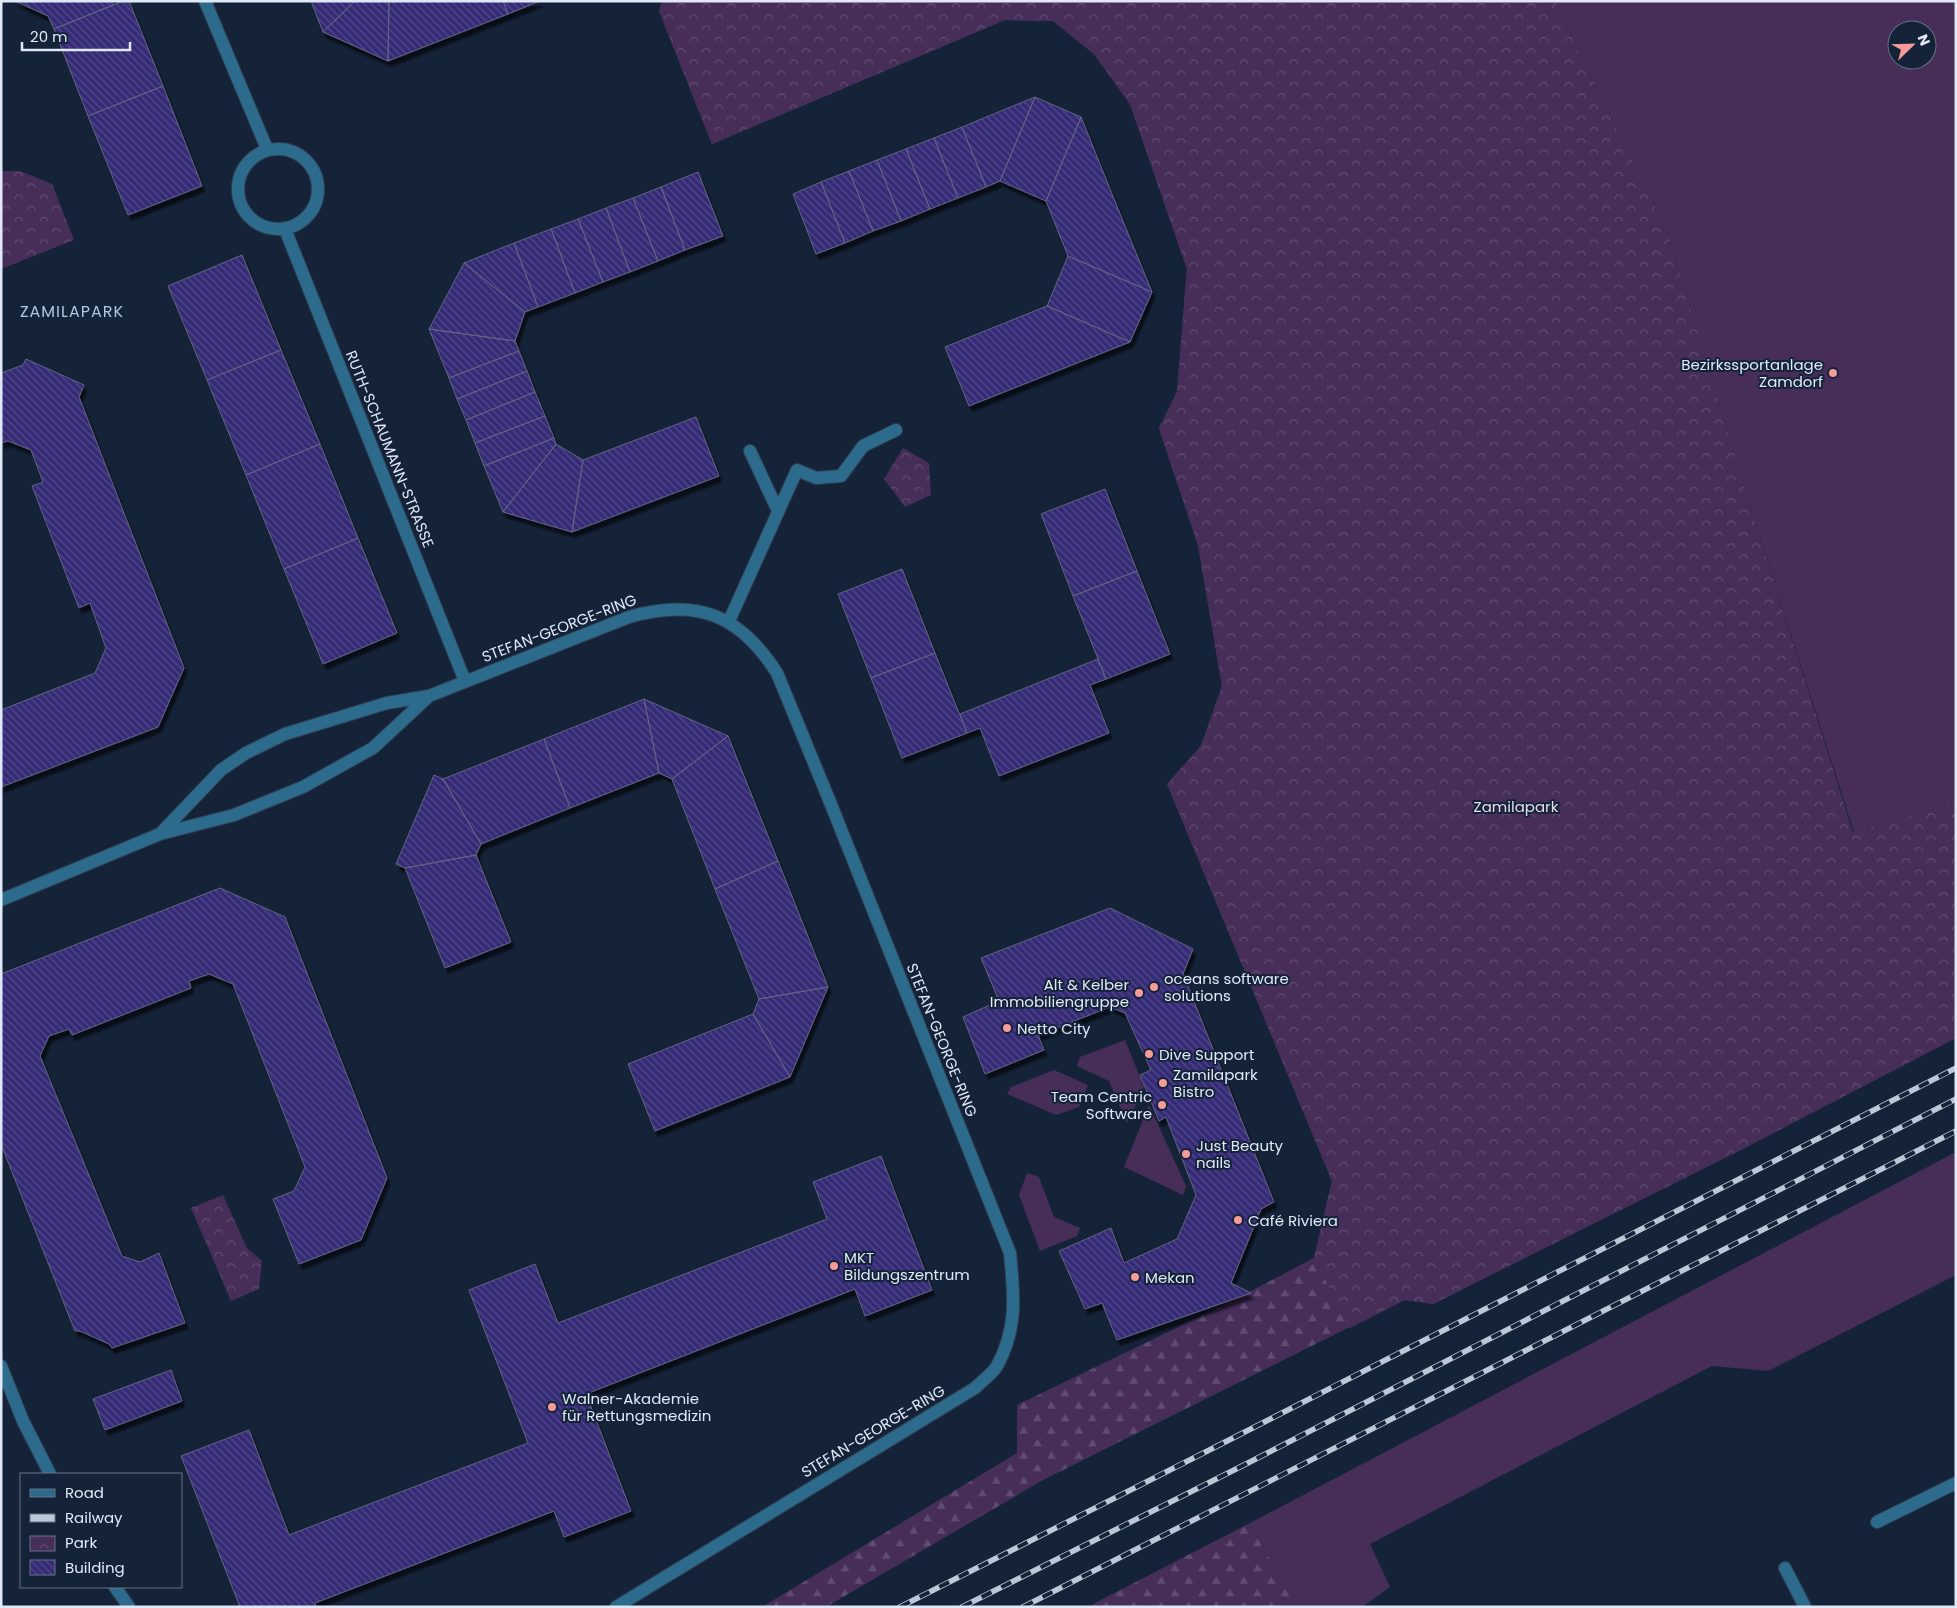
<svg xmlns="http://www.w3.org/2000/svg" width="1957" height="1608" font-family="Poppins,sans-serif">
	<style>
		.grass { fill: #462e59; fill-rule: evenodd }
		.forest { fill: url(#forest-firs) }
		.park { fill: url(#park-crowns) }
		.building { fill: url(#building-back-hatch); stroke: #636381; filter: url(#shadow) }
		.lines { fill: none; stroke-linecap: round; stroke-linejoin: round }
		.service-casing { stroke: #313f54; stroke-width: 14 }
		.minor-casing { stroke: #313f54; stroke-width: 14 }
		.service { stroke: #2c6b8c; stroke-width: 12 }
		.minor { stroke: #2c6b8c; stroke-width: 12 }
		.rail-casing { stroke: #bcc7d7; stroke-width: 5.5 }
		.rail { stroke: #152339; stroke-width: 4; stroke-dasharray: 11; stroke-linecap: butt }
		.poi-dot { fill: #f59b99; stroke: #152339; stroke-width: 2 }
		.labels { text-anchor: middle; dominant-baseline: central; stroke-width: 4; stroke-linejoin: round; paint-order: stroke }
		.poi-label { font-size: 15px; fill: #dfe9f8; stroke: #152339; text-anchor: start }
		.street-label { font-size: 15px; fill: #dfe9f8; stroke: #152339 }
		.park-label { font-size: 15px; fill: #e6dcf1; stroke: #152339 }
		.neighbourhood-label { font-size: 16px; letter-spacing: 1px; fill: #b1c4e2; stroke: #152339 }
	</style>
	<defs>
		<pattern id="forest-firs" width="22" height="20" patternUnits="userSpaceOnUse" patternTransform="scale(1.25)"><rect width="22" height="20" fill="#462e59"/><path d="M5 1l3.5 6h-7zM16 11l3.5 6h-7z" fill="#604c72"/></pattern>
		<pattern id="park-crowns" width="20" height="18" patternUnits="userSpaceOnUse" patternTransform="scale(1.25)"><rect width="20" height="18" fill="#462e59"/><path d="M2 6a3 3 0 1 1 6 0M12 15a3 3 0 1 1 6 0" fill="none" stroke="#604c72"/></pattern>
		<pattern id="building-back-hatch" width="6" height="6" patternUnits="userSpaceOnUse" patternTransform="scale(1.25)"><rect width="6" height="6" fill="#352b76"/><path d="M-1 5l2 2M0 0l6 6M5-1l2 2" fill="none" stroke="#524a8a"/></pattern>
		<filter id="shadow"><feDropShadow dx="3" dy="5.5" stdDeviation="1" flood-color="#0009"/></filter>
	</defs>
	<rect width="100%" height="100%" fill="#152339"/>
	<path class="grass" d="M1555,1h401v801l-102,30 -103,-323 -82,-273zM1897,30h30v30h-30z
		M1125,1040l19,47 -17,36 -18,-42 -32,-15 3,-9z
		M1054,1070l34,15 -9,22 -23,8 -49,-21 4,-7z
		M1149,1105l37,81 -3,9 -59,-28z
		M1956,1152v123l-188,96 -56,-5 -342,178 20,43 -28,20h-65l-47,-84z
		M1027,1173l12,4 15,40 26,11 -3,8 -37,15 -21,-56z"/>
	<path class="forest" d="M662,1h448l580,1160 -50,38 -207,105 -29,-4 -361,180 -217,127h-64l255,-154v-48l209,-101 88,-46 18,-77 -165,-397 34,-38 21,-60 -24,-141 -39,-117 18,-36 10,-123 -57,-165 -36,-50 -41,-33 -48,-1 -293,124 -53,-133z
		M1250,1523l47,84h-208l8,-5z"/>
	<path class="park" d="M662,1h893l114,235 82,273 102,323 103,-30v236l-213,111 -310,155 -28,-4 -55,28 -36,-70 18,-77 -165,-397 34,-38 21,-60 -24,-141 -39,-117 18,-36 10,-123 -57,-165 -36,-50 -41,-33 -48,-1 -293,124 -53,-133z
		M1,171h19l32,13 22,56 -73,29z
		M903,448l26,15 2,32 -26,12 -21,-28z
		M223,1195l24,53 15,13 -3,28 -28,12 -40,-93z"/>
	<path class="building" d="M15,1h96l2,4 -59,24 -6,-13z
		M123,1h6l34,85 -75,30 -34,-87z
		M311,1h44l-32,31z
		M355,1h34l-1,60 -65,-29z
		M389,1h114l5,13 -120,47z
		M503,1h37l-32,13z
		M163,86l39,100 -74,29 -40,-99z
		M1035,97l-35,84 -14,6 -24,-60z
		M1035,97l46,20 -35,84 -46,-20z
		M1081,117l35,87 36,88 -84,-36 -22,-55z
		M962,127l24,60 -28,11 -24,-60z
		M934,138l24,60 -28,11 -24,-60z
		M906,149l24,60 -29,12 -24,-61z
		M877,160l24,61 -28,10 -24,-60z
		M849,171l24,60 -28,12 -24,-61z
		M698,172l25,64 -38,14 -24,-63z
		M821,182l24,61 -29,11 -23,-60z
		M661,187l24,63 -27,11 -25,-63z
		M633,198l25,63 -28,11 -24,-64z
		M606,208l24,64 -27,10 -25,-63z
		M578,219l25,63 -28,11 -24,-64z
		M551,229l24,64 -37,14 -24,-64z
		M514,243l24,64 -13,5 -61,-49z
		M242,255l39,95 -74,30 -39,-94z
		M1068,256l84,36 -22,50 -83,-36z
		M464,263l61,49 -10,29 -86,-12z
		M1047,306l83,36 -161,64 -24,-59z
		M429,329l86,12 4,10 -70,27z
		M281,350l39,94 -74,31 -39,-95z
		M519,351l8,20 -70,28 -8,-21z
		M26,359l58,26 -5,12 105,271 -26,59 -157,60v-77l94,-37 11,-25 -16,-45 -11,5 -47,-122 11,-4 -12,-32 -23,-9 -7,2v-70l22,-8z
		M527,371l8,21 -69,28 -9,-21z
		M535,392l10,24 -70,27 -9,-23z
		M545,416l9,22 -70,28 -9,-23z
		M696,417l23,59 -147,56 11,-72z
		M554,438l2,6 -53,68 -19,-46z
		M320,444l38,94 -74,31 -38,-94z
		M556,444l27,16 -11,72 -69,-20z
		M1105,489l32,82 -64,25 -32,-82z
		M358,538l39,95 -74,31 -39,-95z
		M902,569l33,84 -64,25 -33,-84z
		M1137,571l33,83 -64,25 -33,-83z
		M935,653l32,80 -65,25 -31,-80z
		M1098,659l8,20 -16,6 19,48 -110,43 -19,-48 -13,5 -7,-19z
		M644,699l15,74 -89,35 -26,-69z
		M644,699l84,37 -56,43 -13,-6z
		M728,736l50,125 -63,28 -43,-110z
		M544,739l26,69 -89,36 -38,-65z
		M434,775l9,4 38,65 -5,11 -71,13 -9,-4z
		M476,855l35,87 -66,26 -40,-100z
		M778,861l50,126 -69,12 -44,-110z
		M220,888l65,29 102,261 -26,62 -62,24 -26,-65 21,-8 11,-24 -72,-183 -24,-10 -20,7 2,7 -119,47 -3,-6 -20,7 -9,20 82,200 18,6 19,-9 26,70 -73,25 -3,-4 -29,-13h-5l-74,-187v-170z
		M1110,908l83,41 -10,25 91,228 -13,7 -30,74 20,10 -134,47 -15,-37 -17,6 -26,-58 52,-23 13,35 53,-24 19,-44 -30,-78 -7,4 -19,-46 11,-5 -26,-57 -15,-6 -72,28 6,15 -59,24 -22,-57 36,-16 -18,-43z
		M828,987l-38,90 -37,-63 6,-15z
		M753,1014l37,63 -135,54 -27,-67z
		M881,1156l51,134 -67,26 -10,-27 -269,105 45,117 -67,26 -10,-26 -239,92 1,4h-76l-59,-151 68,-26 40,105 239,-92 -59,-153 66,-26 23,59 269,-104 -14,-37z
		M171,1370l11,31 -77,29 -12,-31z"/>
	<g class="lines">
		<defs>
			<path id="service" d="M750,451l28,60
				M729,621l68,-151 19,8 25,-2 22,-30 33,-16
				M1877,1522l79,-39
				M1785,1568l20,39"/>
			<path id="minor" d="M205,1l62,148
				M238 189a40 40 0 1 1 80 0a40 40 0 1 1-80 0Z
				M285,229l180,452
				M160,834l61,-64 25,-17 39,-19 102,-31 42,-7 200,-79c68,-19 110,-3 148,56l53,129 180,451c4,41 8,75 -13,113 -5,8 -15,15 -22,22l-359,219
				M1,900l159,-66 74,-19 69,-28 70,-39 56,-52
				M1,1366l22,55 27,53
				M115,1587l14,20"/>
		</defs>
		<use href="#service" class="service-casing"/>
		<use href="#minor" class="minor-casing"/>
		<use href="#service" class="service"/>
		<use href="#minor" class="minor"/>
		<defs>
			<path id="rail" d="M900,1607l333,-169 723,-370
				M962,1607l284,-143 710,-365
				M1023,1607l933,-476"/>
		</defs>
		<use href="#rail" class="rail-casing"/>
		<use href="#rail" class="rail"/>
	</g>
	<g class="poi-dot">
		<circle cx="1833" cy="373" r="5"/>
		<circle cx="1154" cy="987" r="5"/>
		<circle cx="1139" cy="993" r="5"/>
		<circle cx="1007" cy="1028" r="5"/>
		<circle cx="1149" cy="1054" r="5"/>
		<circle cx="1163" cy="1083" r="5"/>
		<circle cx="1162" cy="1105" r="5"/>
		<circle cx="1186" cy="1154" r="5"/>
		<circle cx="1238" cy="1220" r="5"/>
		<circle cx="834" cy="1266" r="5"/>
		<circle cx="1135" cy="1277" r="5"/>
		<circle cx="552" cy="1407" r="5"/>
	</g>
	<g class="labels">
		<g class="poi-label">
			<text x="1823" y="364" text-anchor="end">Bezirkssportanlage<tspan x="1823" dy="17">Zamdorf</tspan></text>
			<text x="1164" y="978">oceans software<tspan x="1164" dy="17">solutions</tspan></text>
			<text x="1129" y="984" text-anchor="end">Alt &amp; Kelber<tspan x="1129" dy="17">Immobiliengruppe</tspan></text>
			<text x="1017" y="1028">Netto City</text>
			<text x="1159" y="1054">Dive Support</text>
			<text x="1173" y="1074">Zamilapark<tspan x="1173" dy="17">Bistro</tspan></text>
			<text x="1152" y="1096" text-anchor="end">Team Centric<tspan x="1152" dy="17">Software</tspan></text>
			<text x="1196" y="1145">Just Beauty<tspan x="1196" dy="17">nails</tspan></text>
			<text x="1248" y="1220">Café Riviera</text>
			<text x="844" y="1257">MKT<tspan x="844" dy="17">Bildungszentrum</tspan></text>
			<text x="1145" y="1277">Mekan</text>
			<text x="562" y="1398">Walner-Akademie<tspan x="562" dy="17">für Rettungsmedizin</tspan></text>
		</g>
		<g class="street-label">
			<text transform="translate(390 449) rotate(68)">RUTH-SCHAUMANN-STRASSE</text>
			<text transform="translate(559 628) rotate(-21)">STEFAN-GEORGE-RING</text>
			<text transform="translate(942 1040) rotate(68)">STEFAN-GEORGE-RING</text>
			<text transform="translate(873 1431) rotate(-31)">STEFAN-GEORGE-RING</text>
		</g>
		<g class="park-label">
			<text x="1516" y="806">Zamilapark</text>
		</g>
		<g class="neighbourhood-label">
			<text x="72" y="311">ZAMILAPARK</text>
		</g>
	</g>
	<rect width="1957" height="1608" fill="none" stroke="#dfe9f8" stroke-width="5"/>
	<rect x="20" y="1473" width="162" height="115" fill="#152339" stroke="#667285"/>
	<rect x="30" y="1489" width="25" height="8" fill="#2c6b8c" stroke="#667285"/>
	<text x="65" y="1498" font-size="15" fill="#dfe9f8">Road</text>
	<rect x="30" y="1514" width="25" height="8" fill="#bcc7d7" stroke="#667285"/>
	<text x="65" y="1523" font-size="15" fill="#dfe9f8">Railway</text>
	<rect x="30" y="1536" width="25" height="15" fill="url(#park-crowns)" stroke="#667285"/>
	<text x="65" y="1548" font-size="15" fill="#dfe9f8">Park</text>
	<rect x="30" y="1560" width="25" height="15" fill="url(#building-back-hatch)" stroke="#667285"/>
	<text x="65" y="1573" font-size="15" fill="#dfe9f8">Building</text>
	<g transform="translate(1912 45) rotate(67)"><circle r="24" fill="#152339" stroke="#667285"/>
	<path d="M0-4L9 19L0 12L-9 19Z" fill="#f59b99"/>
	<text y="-8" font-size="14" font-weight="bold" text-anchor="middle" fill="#dfe9f8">N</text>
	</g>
	<path d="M22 42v8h108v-8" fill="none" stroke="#dfe9f8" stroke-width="2.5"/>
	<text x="30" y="42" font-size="15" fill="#dfe9f8" stroke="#152339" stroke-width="4" paint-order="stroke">20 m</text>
</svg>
